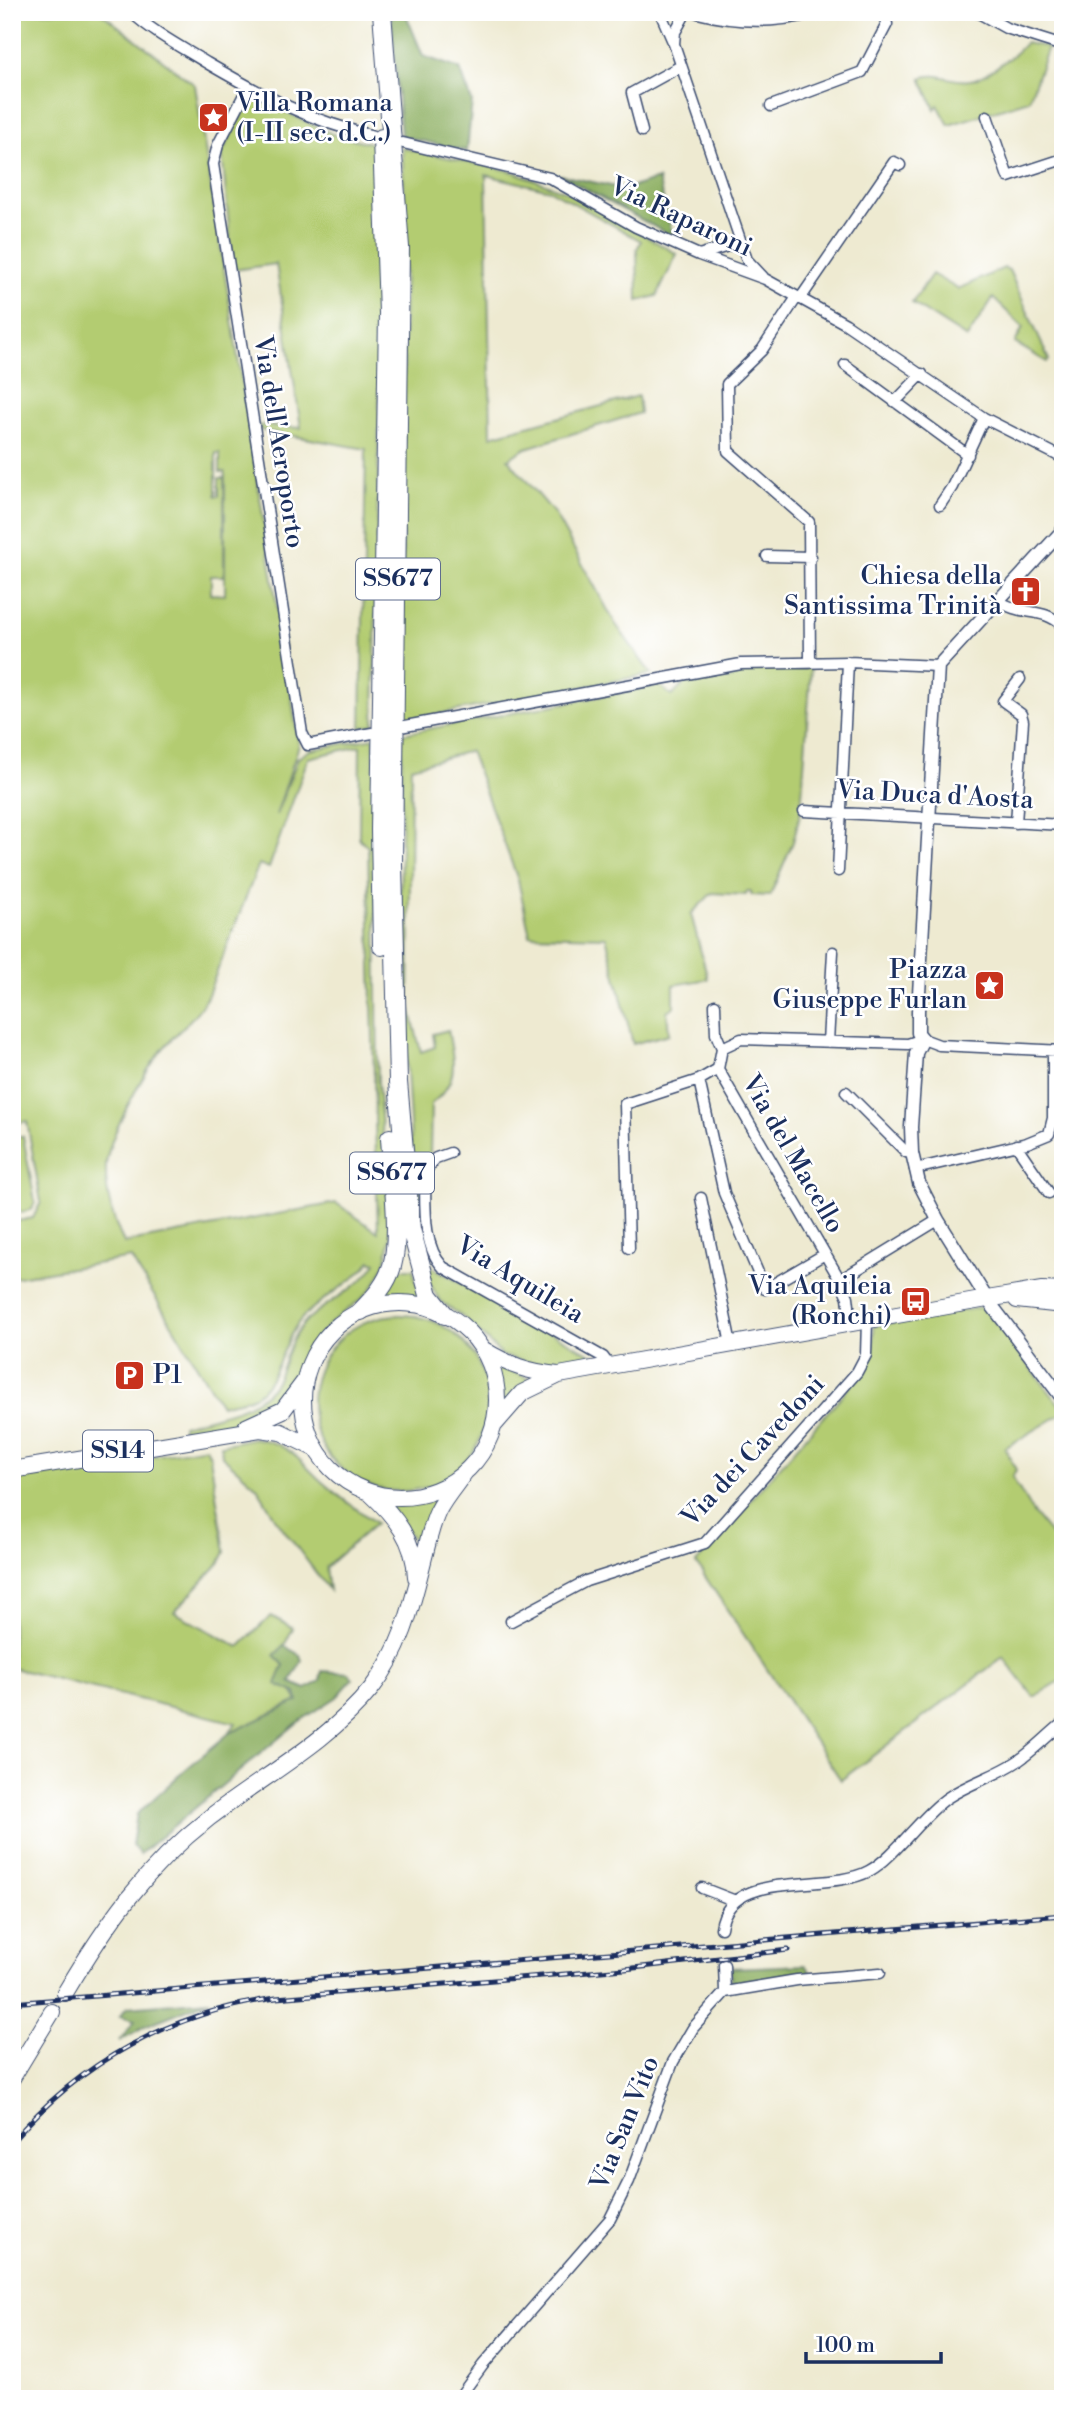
<svg xmlns="http://www.w3.org/2000/svg" width="1075" height="2411" font-family="'Libre Bodoni',serif">
	<style>
		.green { fill: #b3cc71; stroke: #677e68; stroke-width: 2; fill-rule: evenodd }
		.forest { fill: #8eb063; stroke: #547060; stroke-width: 2 }
		.lines { fill: none; stroke-linecap: round; stroke-linejoin: round }
		.minor-casing { stroke: #3b4b6f; stroke-width: 13 }
		.tertiary-casing { stroke: #3b4b6f; stroke-width: 15 }
		.primary-casing { stroke: #3b4b6f; stroke-width: 18 }
		.trunk-casing { stroke: #3b4b6f; stroke-width: 20 }
		.minor { stroke: #fff; stroke-width: 10 }
		.tertiary { stroke: #fff; stroke-width: 12 }
		.primary { stroke: #fff; stroke-width: 16 }
		.trunk { stroke: #fff; stroke-width: 18 }
		.rail-casing { stroke: #1b2f5e; stroke-width: 5 }
		.rail { stroke: #fff; stroke-width: 2.5; stroke-dasharray: 8; stroke-linecap: butt }
		.labels { text-anchor: middle; dominant-baseline: central; stroke-width: 5; stroke-linejoin: round; paint-order: stroke }
		.shield { fill: #fff; stroke: #5f6d8e; stroke-width: 2 }
		.shield-label { font-size: 24px; font-weight: bold; fill: #1b2f5e }
		.poi-label { font-size: 26px; fill: #1b2f5e; stroke: #fff; text-anchor: end }
		.street-label { font-size: 26px; fill: #1b2f5e; stroke: #fff }
	</style>
	<rect width="100%" height="100%" fill="#fff"/>
	<filter id="ink" filterUnits="userSpaceOnUse"><feTurbulence type="fractalNoise" baseFrequency=".0143" numOctaves="2"/><feDisplacementMap in="SourceGraphic" scale="14" xChannelSelector="R" yChannelSelector="G"/><feConvolveMatrix kernelMatrix="1 2 1 2 8 2 1 2 1" color-interpolation-filters="sRGB"/></filter>
	<filter id="wash" filterUnits="userSpaceOnUse"><feTurbulence type="fractalNoise" baseFrequency=".00686" numOctaves="4" result="noise"/><feDisplacementMap in="SourceGraphic" scale="28" xChannelSelector="R" yChannelSelector="G"/><feGaussianBlur stdDeviation="1.57" result="paint"/><feColorMatrix in="noise" values="0 0 0 0 0 0 0 0 0 0 0 0 0 0 0 0 0 1.4 0 .05"/><feComposite in="paint" operator="in"/></filter>
	<g filter="url(#wash)">
		<rect width="100%" height="100%" fill="#eeead1"/>
		<path class="green" d="M12,12h88l95,73 104,660 -23,70 22,-57 12,-8 64,-12 4,344 13,150c-8,76 -44,64 -80,113 -13,18 -13,46 -32,61 -23,19 -68,21 -97,24v-5c33,-10 82,-15 97,-50 8,-19 11,-37 26,-53 22,-22 54,-32 71,-59l-5,-2c-19,23 -46,34 -67,55 -22,22 -26,70 -52,81 -9,4 -21,5 -31,8l-90,-147 -119,20v-56l21,-4 8,-16 -14,-81 -8,2 -7,-4zM216,453h4v19h5v123l-14,-1v-18h13v-98h-5v18h-3zM360,746l-1,92 9,9 10,385 -42,-29 -212,40c-12,-25 -19,-50 -18,-78 2,-28 38,-93 56,-115 15,-19 34,-32 45,-53l52,-133 10,4 39,-110z
			M1025,43l23,4 -19,53 -80,25 -11,-20 -3,4 -14,-31c17,-7 32,5 49,2 13,-1 48,-27 55,-37z
			M250,98h7l75,36 43,10 6,143 -7,438 -13,3 5,-279 -106,-19 -2,-5 43,3 -25,-164 -43,6 -11,-117z
			M402,148l109,23 56,21 110,62 -20,42 -19,5 -1,-52 4,-8 -91,-51 -64,-15 5,261 147,-40 2,17 -114,35 -18,11 46,54 61,110 36,51 -250,47 4,-505z
			M1004,268l5,2 40,90 -2,2 -32,-19 8,-16 -30,-29 -26,40 -55,-35 20,-29 26,15z
			M811,667l-10,143 -8,32 -23,54 -19,-1v-4h-4l-1,4 -34,-2 -21,21 17,65 -34,6v22l-7,4 2,23 -36,10 -27,-107 -76,-2 -12,-55 -48,-129 -59,16 -2,238 12,47 14,-5 -2,-13 15,-4c6,33 12,51 -17,74l-1,52 -9,7c1,34 -1,71 11,104l162,89 2,5 -46,7 -47,-12 -39,-38 -24,-17 -15,-26 -12,-98 -13,-235 2,-208 257,-49 13,11 16,-16 33,-7 8,6 24,-11z
			M12,1136h11l12,66 -3,7 -10,4 -8,-5 -2,7z
			M395,1269h18l4,16 10,19 -24,-2 -26,3z
			M983,1307l80,102v4l-58,35 11,22 -4,7 21,36 30,37v52l-7,5 7,13v59l-29,18 -31,-40 -162,123 -145,-217 168,-193 10,-23v-21z
			M312 1403a88 88 0 1 1 176 0a88 88 0 1 1-176 0Z
			M498,1366l33,13 -28,25 -8,-34z
			M254,1438c35,6 41,18 64,40 18,17 38,31 58,45l-50,44 3,23 -54,-72 -18,-31 -35,-31 -1,-11z
			M206,1447l4,9 15,96 -5,10 -46,50 65,35 32,-31 22,12 -9,18 -9,9 9,10 -2,10 16,26 -70,33 8,-11 -224,-55v-188z
			M437,1499l-15,53 -34,-48h27z"/>
		<path class="forest" d="M391,12h14l18,44 37,13 12,33 -5,49 -66,-15z
			M560,175l65,14 33,-10 15,58z
			M284,1646l16,9 2,6 -12,21 16,7 14,-8 2,-10 27,2 4,6 -16,18 -40,26 -157,131 -8,-9 5,-31 48,-44 43,-36 70,-33 -2,-8 -20,-9 8,-19 -10,-10z
			M805,1965l6,8 -76,14 -4,-2 -1,-17z
			M210,2000l-63,25 -28,16 16,-21 -15,-4 7,-9z"/>
	</g>
	<g filter="url(#ink)">
		<g class="lines">
			<defs>
				<path id="minor" d="M131,12c23,21 50,35 76,51 57,33 102,58 167,73
					M660,12l14,32 73,216 16,17
					M977,12l29,16 57,18
					M674,44l1,-12 11,-20
					M248,87l-30,58 -5,19 89,569 6,12 64,-12
					M771,106l91,-34 25,-48 -5,-12
					M987,116l21,61 55,-18
					M642,131l-10,-38 49,-27
					M403,143l147,35 86,49 63,28 66,24 81,45 138,94 79,40
					M699,255l42,-13
					M797,297l-35,53 -35,34 1,67 81,71 1,141
					M800,299l94,-137 6,3
					M845,365l123,90
					M895,402l27,-28
					M940,505l12,-18 32,-69
					M767,556l44,1
					M997,599c23,19 44,6 66,27
					M400,727l341,-63 107,-2 90,4
					M804,811l259,14
					M1016,823l7,-102 -2,-7 -18,-13 17,-22
					M838,871l10,-209
					M715,1005l1,29 6,14 -4,21 122,211 8,17 3,26
					M828,1042l5,-90
					M722,1048l19,-9 167,5 15,-5 16,6 124,6
					M718,1069l-19,11 25,113 41,96 60,-35
					M846,1092l60,60 6,1
					M1016,1145l33,48
					M450,1153l-14,5 -11,13c1,30 -4,73 18,96l160,90 6,8
					M915,1169l112,-26 22,-9 4,-16v-67
					M701,1198l30,146
					M629,1248l-4,-144 74,-24
					M840,1280l98,-60
					M511,1621l75,-40 119,-38 152,-171 9,-17 1,-35
					M702,1888l31,12
					M721,1928c8,-61 106,-34 148,-57 27,-15 52,-55 78,-73 22,-15 49,-22 71,-37 16,-11 30,-26 45,-38
					M725,1992l72,-12 83,-7
					M458,2399l25,-34 127,-146 19,-38 44,-119 20,-34 32,-36 -1,-27"/>
				<path id="tertiary" d="M698,12c38,10 79,10 117,0
					M1063,530l-125,136 -20,345v22l5,6 -7,14 -5,74 1,26 7,30 19,37 49,79 76,100"/>
				<path id="primary" d="M1017,1300l46,5
					M303 1400a97 97 0 1 1 194 0a97 97 0 1 1-194 0Z
					M484,1350c24,15 45,22 74,25
					M495,1424l27,-31 37,-18 428,-76 55,-9 21,1
					M246,1427l37,-17 21,-28
					M12,1470l248,-41 21,3 35,17
					M370,1493c25,23 45,48 46,84
					M65,1993c41,-69 80,-125 144,-175 54,-42 118,-75 162,-129 31,-39 41,-84 53,-132 4,-15 7,-31 14,-46 7,-14 18,-26 27,-39
					M12,2078l40,-66"/>
				<path id="trunk" d="M382,12l18,235 -7,617 5,218 13,147 18,66 16,20
					M382,946l-2,-116 8,-517 -6,-175
					M361,1311c13,-13 26,-27 31,-45 9,-31 0,-94 -2,-128"/>
			</defs>
			<use href="#minor" class="minor-casing"/>
			<use href="#tertiary" class="tertiary-casing"/>
			<use href="#primary" class="primary-casing"/>
			<use href="#trunk" class="trunk-casing"/>
			<use href="#minor" class="minor"/>
			<use href="#tertiary" class="tertiary"/>
			<use href="#primary" class="primary"/>
			<use href="#trunk" class="trunk"/>
			<defs>
				<path id="rail" d="M12,2003l1051,-88
					M12,2142c67,-80 161,-130 264,-144l349,-29 163,-19"/>
			</defs>
			<use href="#rail" class="rail-casing"/>
			<use href="#rail" class="rail"/>
		</g>
	</g>
	<defs>
		<symbol id="sight-square" viewBox="-11 -11 22 22"><rect x="-9" y="-9" width="18" height="18" rx="4" fill="#c8321e" stroke="#fff"/><path d="M0-6L1.8-2.2L6-1.7L2.9 1.2L3.7 5.4L0 3.3L-3.7 5.4L-2.9 1.2L-6-1.7L-1.8-2.2Z" fill="#fff"/></symbol>
		<symbol id="church-square" viewBox="-11 -11 22 22"><rect x="-9" y="-9" width="18" height="18" rx="4" fill="#c8321e" stroke="#fff"/><path d="M-1.2-6h2.4v3.5h3.3v2.4h-3.3V6h-2.4V-.1h-3.3v-2.4h3.3Z" fill="#fff"/></symbol>
		<symbol id="bus-square" viewBox="-11 -11 22 22"><rect x="-9" y="-9" width="18" height="18" rx="4" fill="#c8321e" stroke="#fff"/><path d="M-5-6H5V4H4V6H2V4H-2V6H-4V4H-5ZM-3.5-4V0h7V-4ZM-3.5 1.2v1.5H-2V1.2ZM2 1.2v1.5H3.5V1.2Z" fill="#fff"/></symbol>
		<symbol id="parking-square" viewBox="-11 -11 22 22"><rect x="-9" y="-9" width="18" height="18" rx="4" fill="#c8321e" stroke="#fff"/><path d="M-3.5-5.5H1a3.5 3.5 0 0 1 0 7H-1V5.5H-3.5ZM-1-3.4V-.6H.8a1.4 1.4 0 0 0 0-2.8Z" fill="#fff"/></symbol>
	</defs>
	<g fill-rule="evenodd">
		<use href="#sight-square" x="196" y="100" width="35" height="35"/>
		<use href="#church-square" x="1008" y="574" width="35" height="35"/>
		<use href="#sight-square" x="972" y="968" width="35" height="35"/>
		<use href="#bus-square" x="898" y="1284" width="35" height="35"/>
		<use href="#parking-square" x="112" y="1358" width="35" height="35"/>
	</g>
	<g class="labels">
		<g class="shield">
			<rect x="356" y="558.5" width="84" height="41" rx="5"/>
			<rect x="350" y="1152.5" width="84" height="41" rx="5"/>
			<rect x="83" y="1430.5" width="70" height="41" rx="5"/>
		</g>
		<g class="shield-label">
			<text x="398" y="579">SS677</text>
			<text x="392" y="1173">SS677</text>
			<text x="118" y="1451">SS14</text>
		</g>
		<g class="poi-label">
			<text x="236" y="103" text-anchor="start">Villa Romana<tspan x="236" dy="30">(I-II sec. d.C.)</tspan></text>
			<text x="1002" y="576">Chiesa della<tspan x="1002" dy="30">Santissima Trinità</tspan></text>
			<text x="967" y="970">Piazza<tspan x="967" dy="30">Giuseppe Furlan</tspan></text>
			<text x="892" y="1286">Via Aquileia<tspan x="892" dy="30">(Ronchi)</tspan></text>
			<text x="153" y="1375" text-anchor="start">P1</text>
		</g>
		<g class="street-label">
			<text transform="translate(681 217) rotate(25)">Via Raparoni</text>
			<text transform="translate(279 442) rotate(81)">Via dell'Aeroporto</text>
			<text transform="translate(935 795) rotate(3)">Via Duca d'Aosta</text>
			<text transform="translate(793 1154) rotate(60)">Via del Macello</text>
			<text transform="translate(520 1280) rotate(31)">Via Aquileia</text>
			<text transform="translate(753 1451) rotate(-47)">Via dei Cavedoni</text>
			<text transform="translate(625 2123) rotate(-68)">Via San Vito</text>
		</g>
	</g>
	<rect width="1075" height="2411" fill="none" stroke="#fff" stroke-width="42"/>
	<path d="M806 2352v10h135v-10" fill="none" stroke="#1b2f5e" stroke-width="3.5"/>
	<text x="816" y="2352" font-size="21" fill="#1b2f5e" stroke="#ffffff" stroke-width="5" paint-order="stroke">100 m</text>
</svg>
